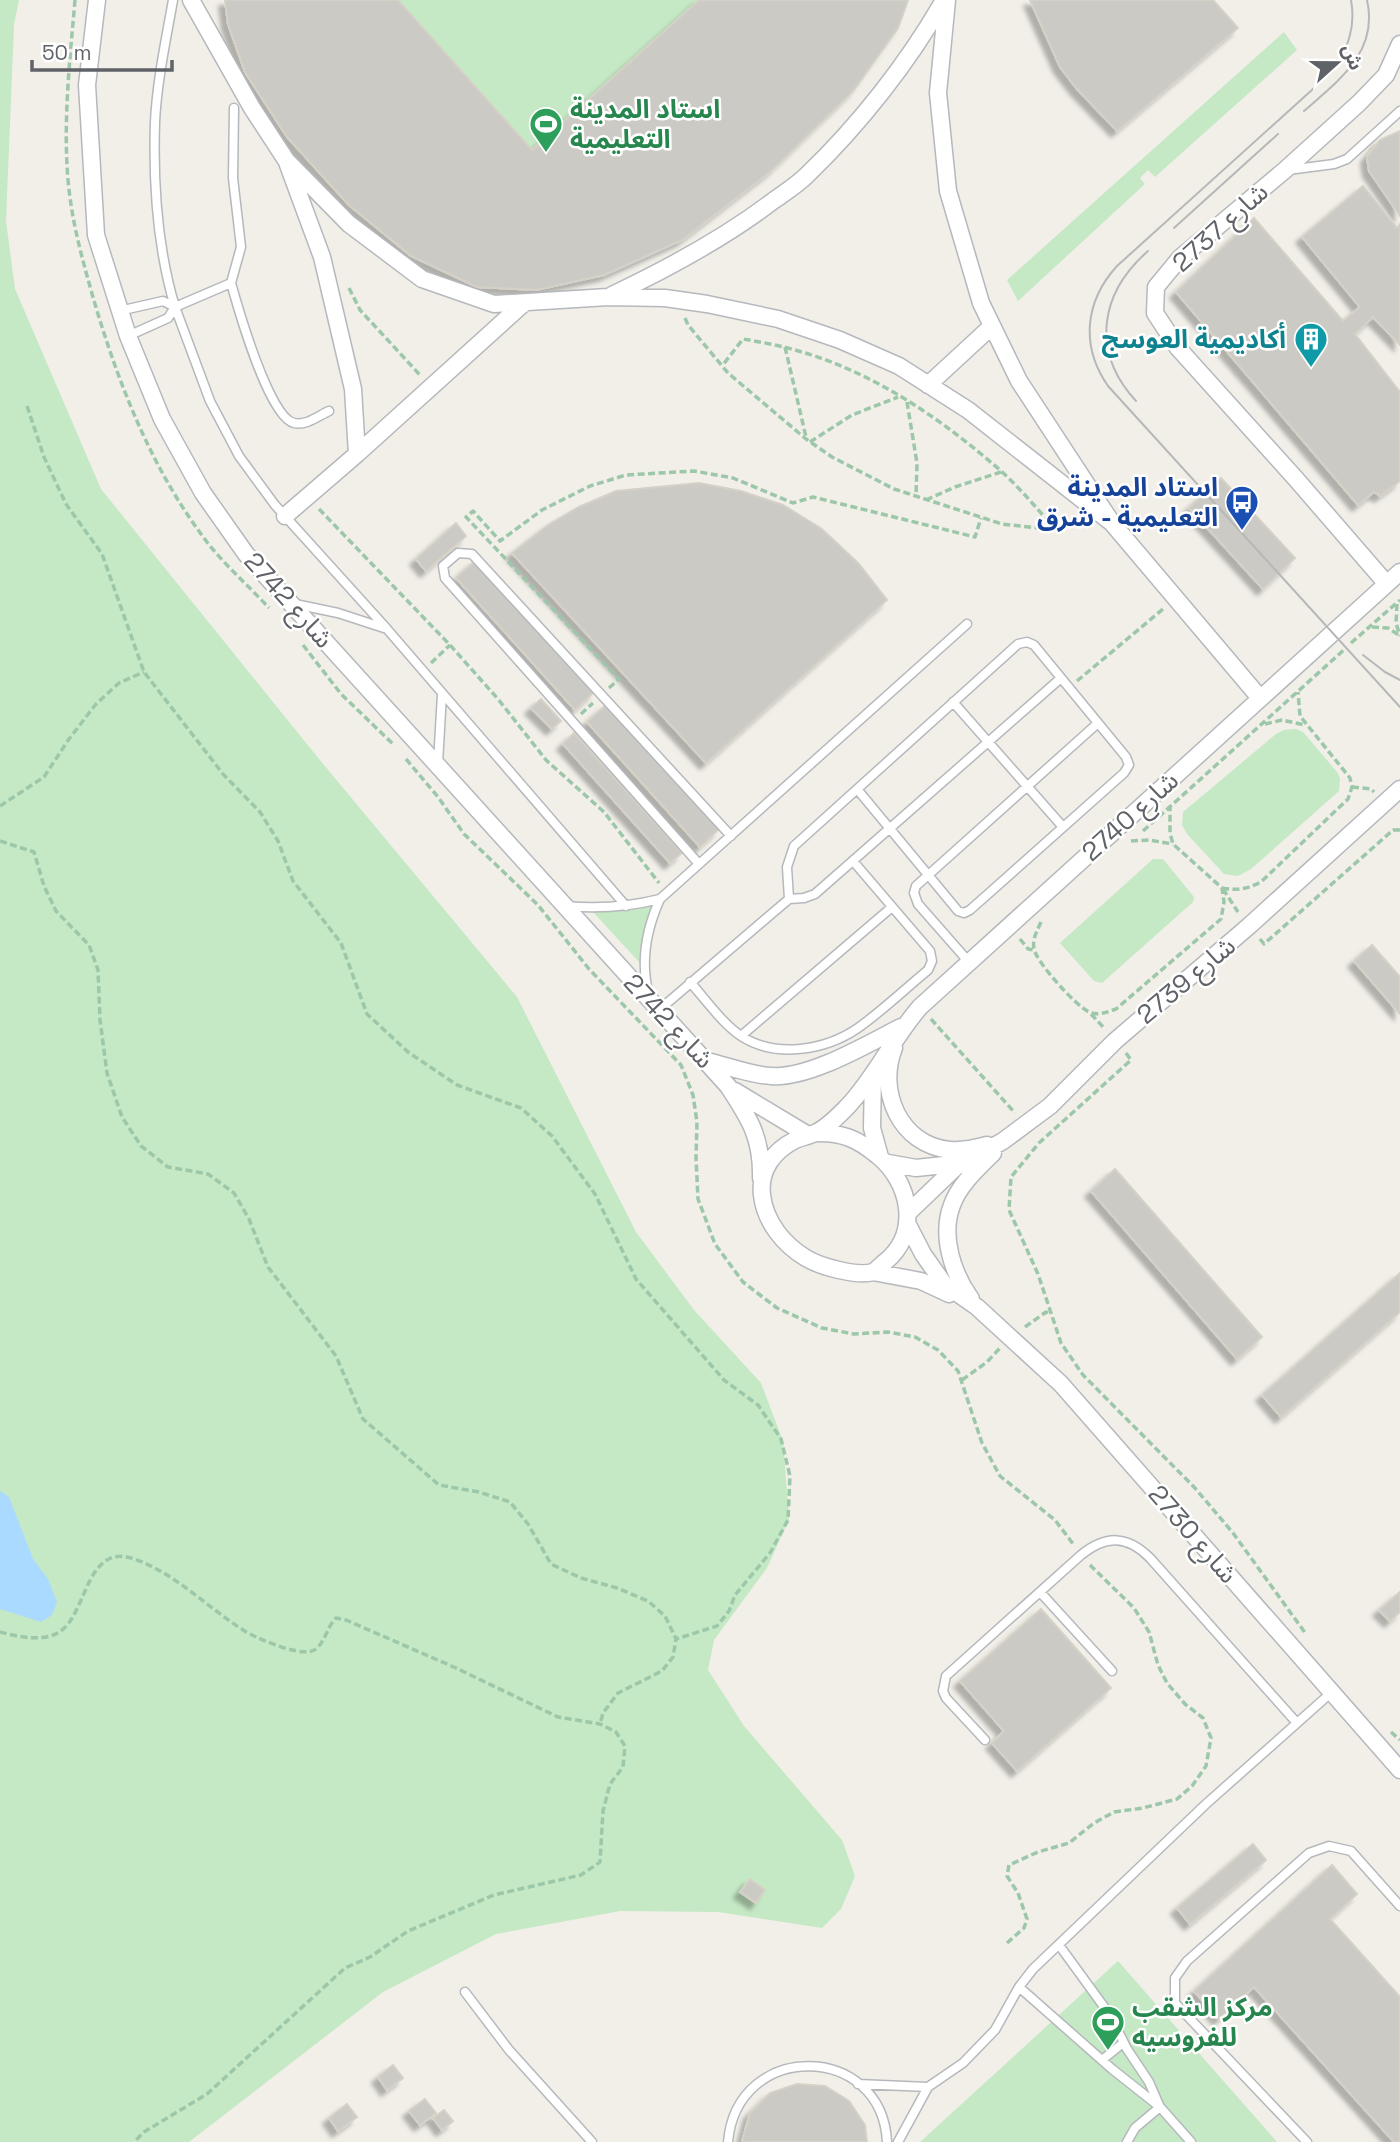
<svg xmlns="http://www.w3.org/2000/svg" width="1400" height="2142" font-family="'Space Grotesk','Noto Sans Arabic',sans-serif">
	<style>
		.green { fill: #c5e8c5 }
		.water { fill: #aadaff }
		.building { fill: #cccac5; stroke: #d6d1c6; stroke-width: 2; filter: url(#shadow) }
		.lines { fill: none; stroke-linecap: round; stroke-linejoin: round }
		.lane-casing { stroke: #b5b8bc; stroke-width: 11 }
		.street-casing { stroke: #b5b8bc; stroke-width: 19 }
		.path { stroke: #9cc7a9; stroke-width: 3.5; stroke-dasharray: 7 3.5; stroke-linecap: butt }
		.lane { stroke: #fff; stroke-width: 8 }
		.street { stroke: #fff; stroke-width: 16 }
		.tram { stroke: #b6b7b8; stroke-width: 2 }
		.labels { text-anchor: middle; dominant-baseline: central; stroke-width: 5; stroke-linejoin: round; paint-order: stroke }
		.leisure-label { font-size: 26px; font-weight: bold; fill: #27864d; stroke: #fff; text-anchor: start }
		.street-label { font-size: 26px; fill: #5f6368; stroke: #fff }
		.culture-label { font-size: 26px; font-weight: bold; fill: #0d838f; stroke: #fff; text-anchor: end }
		.transit-label { font-size: 26px; font-weight: bold; fill: #164399; stroke: #fff; text-anchor: end }
	</style>
	<defs>
		<filter id="shadow"><feDropShadow dx="-6" dy="6" stdDeviation="2" flood-color="#0004"/></filter>
	</defs>
	<rect width="100%" height="100%" fill="#f1efe8"/>
	<path class="green" d="M0,0h19l-5,25 -8,196 9,68 86,200 218,270 198,238 119,235 58,78 67,73 22,58 6,78 -22,49 -53,72 -6,30 36,56 98,114 13,36 -14,33 -19,19 -104,-16 -98,-1 -124,23 -113,58 -194,150h-189z
		M225,0h683l-10,28 -45,63 -82,80 -89,69 -78,35 -68,15 -59,-3 -66,-31 -62,-51z
		M1284,32l13,18 -142,127 -7,-7 -8,8 5,6 -127,117 -11,-21z
		M1296,729l7,3 35,41 2,6 -1,12 -88,78 -13,7 -14,-2 -37,-40 -5,-9 1,-13 93,-78 8,-4z
		M1153,859h10l31,38 -1,5 -91,81 -8,-2 -34,-38z
		M652,904l-8,26 -4,33 -47,-51 31,-1z
		M1118,1961l159,181h-357z"/>
	<path class="water" d="M0,1491l9,6 24,62 15,20 9,23 -5,13 -11,7 -41,-13z"/>
	<path class="building" d="M225,0h173l134,150 167,-150h209l-10,28 -45,63 -82,80 -89,69 -78,35 -68,15 -59,-3 -66,-31 -62,-51 -62,-68 -42,-65 -17,-48z
		M1030,0h183l25,28 -121,103 -40,-42 -17,-22z
		M1400,131v85l-31,-45 -2,-14 13,-17z
		M1363,186l34,42 3,-4v121l-27,-28 -18,17 45,58v89l-20,15 -6,-4 -16,13 -182,-213 78,-74 89,103 17,-14 -58,-70z
		M1221,478l74,80 -32,31 -74,-81z
		M699,483l42,8 42,14 39,24 37,35 28,36 -181,163 -194,-210 36,-28 31,-18 37,-16z
		M456,523l10,13 -40,35 -10,-12z
		M476,560l118,132 -19,18 -119,-132z
		M541,699l20,22 -9,8 -21,-21z
		M606,705l113,124 -19,18 -113,-125z
		M574,733l108,120 -12,10 -107,-119z
		M1372,945l28,32v37l-46,-53z
		M1115,1169l147,168 -25,22 -146,-168z
		M1400,1273v39l-119,105 -19,-22z
		M1400,1592v20l-10,9 -11,-11z
		M1041,1609l70,79 -94,83 -25,-28 12,-12 -44,-50z
		M1253,1844l13,16 -76,64 -13,-16z
		M1332,1865l25,29 -27,25 70,78v145h-6l-140,-155 -35,32 -25,-28z
		M750,1879l15,11 -9,13 -16,-11z
		M393,2065l10,13 -16,12 -9,-13z
		M797,2084l28,2 24,15 16,24 2,17h-125l8,-29 20,-20z
		M425,2099l11,14 -16,12 -11,-14z
		M347,2104l10,13 -19,14 -9,-13z
		M444,2110l9,11 -11,9 -9,-12z"/>
	<g class="lines">
		<defs>
			<path id="lane" d="M1288,170l46,-6 13,-5 53,-48
				M231,283c7,25 38,134 63,140 12,3 24,-7 35,-12
				M175,307l35,94 29,55 36,49 112,124 239,277
				M119,311l44,-10 12,6c-18,-60 -22,-123 -20,-185 2,-41 11,-82 18,-122
				M128,336l40,-18 7,-11 56,-24 10,-36 -8,-69 1,-70
				M295,604l43,9 46,15
				M953,702l110,125
				M438,763l4,-69
				M699,864l-254,-286 -2,-12 15,-13 14,1 259,282
				M789,899l-2,-32 7,-21 224,-202 9,-2 7,3 92,112 3,8 -5,8 -154,137 -6,3 -6,-2 -101,-122
				M566,906c32,3 62,1 94,-7
				M968,961l-50,-57 -4,-11 2,-7 182,-163
				M690,982c16,18 32,41 51,54 35,23 85,14 117,-8 24,-17 47,-39 70,-58l4,-9 -2,-10 -77,-90
				M649,995c-9,-33 -3,-65 11,-96l307,-275
				M659,1010l130,-111 15,-1 11,-4 246,-216
				M741,1036l151,-129
				M1040,1592l72,79
				M985,1740l-39,-42 -3,-7 3,-15 135,-121c25,-20 46,-20 69,3l147,165
				M1059,1945l51,70 17,34 22,33 10,23
				M1019,1987l93,82 48,38 31,35
				M465,1992l44,58 83,92
				M1102,2060l21,-17
				M858,2084l70,3
				M728,2142c9,-102 154,-100 159,0
				M898,2142l30,-55 35,-24 32,-33 24,-43 14,-18 173,-165 127,-113
				M1127,2142l8,-14 25,-21
				M1307,2142l-132,-139v-25l12,-17 122,-108 20,-7 22,5 49,55"/>
			<path id="street" d="M97,0l-10,85 9,150 32,101 34,83 41,74 43,61 482,532c21,32 34,51 33,92
				M191,0l61,108 34,52 63,64 73,55 72,25 114,-7 57,1 42,6 71,15 62,21 59,26 69,44 144,113
				M947,0l-9,93 10,98 33,112 38,78 93,142 148,175
				M288,165l34,92 31,132 4,65
				M612,295c57,-27 111,-56 161,-94 11,-8 24,-16 34,-26 52,-50 101,-112 137,-175
				M928,385l64,-59
				M285,516l72,-62 167,-151
				M1386,583l-90,-104 -118,-131 -23,-35 1,-26 24,-29 105,-88 74,-67 27,-28 14,-31
				M894,1048c-17,42 5,97 56,102 12,1 26,-2 37,-5
				M707,1061c21,5 43,14 64,15 38,3 96,-32 130,-49
				M873,1074l-1,54 8,29
				M735,1091l73,44
				M815,1133c27,-1 43,6 63,23 32,26 43,77 7,106 -3,2 -8,8 -12,10 -16,5 -54,-6 -67,-14 -22,-13 -41,-36 -44,-63 -3,-24 11,-44 33,-55 7,-3 14,-4 20,-7 12,-5 24,-18 33,-27 28,-30 45,-68 72,-99l480,-435
				M888,1163l28,5 47,-5
				M908,1213l48,-46 47,-26 47,-35 65,-65 134,-115 151,-137
				M907,1223l16,31 21,30 33,23 84,77 339,386
				M873,1272l48,9 28,13
				M971,1299c-18,-25 -31,-63 -19,-94 7,-20 26,-37 41,-52"/>
		</defs>
		<use href="#lane" class="lane-casing"/>
		<use href="#street" class="street-casing"/>
		<path class="path" d="M75,0c-5,59 -12,120 -7,180 4,44 15,82 27,124 24,81 56,162 106,230 19,27 46,50 68,74
			M349,288l11,22 60,65
			M685,318l3,7 40,48 78,66 26,18 62,32 108,35 54,6c-18,-20 -35,-41 -55,-59 -59,-52 -129,-100 -206,-121 -17,-5 -35,-8 -52,-11l-21,27
			M785,347l21,90
			M907,402l10,61 -1,34
			M27,406l17,51 22,47 36,50 42,118 79,102 37,38 18,29 15,40 48,62 26,71 41,38 49,33 64,23 31,28 43,58 41,85 88,101 34,25 23,34 9,37 -2,44 -18,33 -35,42 -6,16 -12,15 -41,13
			M810,442l42,-27 46,-18
			M926,500l29,-13 46,-15
			M319,509l131,136 48,54 48,61 58,52 55,71
			M1397,604l-1,19 4,13
			M1372,627l16,1 11,7
			M1351,643l49,-43
			M303,645l38,49 53,51
			M431,663l19,-18
			M1077,681l86,-72
			M609,688l10,-9 -153,-162 7,-6 27,30 42,-31 48,-24 36,-11 68,-4 39,7 60,25 20,-6 162,40 6,-19
			M581,714l12,-11
			M1265,724l17,-4 23,5
			M406,759l32,38 26,37 74,71 51,64 92,96 12,30 4,27 -1,36 2,41 17,45 28,38 34,26 45,20 32,6 34,-2 27,5 23,13 20,21 24,72 18,33 55,44 19,25
			M1352,787l19,2 3,3
			M0,806l44,-29 25,-38 27,-35 23,-21 25,-11
			M1143,831l203,-183
			M0,841l34,11 10,34 12,25 33,34 9,25 2,50 7,53 15,44 19,29 27,21 40,7 26,19 15,26 19,48 68,89 27,63 76,66 40,7 31,10 18,22 23,40 30,14 36,10 31,13 17,15 11,23 -3,18 -11,14 -44,22 -15,20 -3,11
			M1131,841l18,-1 24,4
			M1222,888c15,3 25,1 39,-6l87,-83 4,-12 -2,-9 -50,-62 -2,-24
			M1223,889l15,23
			M1041,922c-4,9 -9,17 -7,27 3,14 42,57 55,63 10,4 18,0 27,-3l105,-90 3,-17 -2,-14 -49,-44 -3,-11v-26
			M1020,939l8,10 6,1
			M1260,939l4,5 129,-114h7
			M1091,1014l14,15
			M931,1019l84,94
			M1126,1053l5,7 -92,83 -28,34 -2,33 29,64 23,69 22,32 111,112 39,46 73,101
			M1025,1327l21,-15 4,3
			M962,1380l25,-18 13,-14
			M0,1632c19,5 46,11 62,-2 25,-19 25,-88 72,-71 44,15 76,52 116,75 12,6 54,25 66,15 9,-7 11,-22 20,-31l10,2 110,48 102,49 42,7 16,8 9,14 -2,21 -13,17 -7,27 -3,51 -19,13 -87,20 -86,36 -38,26 -25,11 -138,126 -63,38 -10,10
			M1391,1732l9,8
			M1007,1943l17,-15 3,-9 -9,-26 -11,-17 2,-11 29,-13 31,-9 25,-20 20,-11 29,-4 34,-9 15,-13 14,-20 5,-28 -8,-20 -18,-14 -18,-21 -9,-18 -9,-33 -15,-24 -44,-43"/>
		<use href="#lane" class="lane"/>
		<use href="#street" class="street"/>
		<path class="tram" d="M1351,0c5,27 -3,47 -17,70l-217,196c-32,35 -37,80 -9,120l292,321
			M1304,111c34,-30 75,-59 63,-111
			M1174,228l104,-94
			M1136,401c-45,-49 -37,-107 12,-150
			M1363,655l22,17 15,8"/>
	</g>
	<defs>
		<symbol id="stadium-pin" viewBox="-11 -11 22 30"><path d="M0 17L-7.5 6A9.5 9.5 0 1 1 7.5 6Z" fill="#2e9e5b" stroke="#fff"/><path d="M0-5a6.5 5 0 1 0 0 10a6.5 5 0 1 0 0-10ZM-3.5-1.8h7v3.6h-7Z" fill="#fff"/></symbol>
		<symbol id="building-pin" viewBox="-11 -11 22 30"><path d="M0 17L-7.5 6A9.5 9.5 0 1 1 7.5 6Z" fill="#0f9aa8" stroke="#fff"/><path d="M-4-6H4V6H1V3H-1V6H-4ZM-2.5-4.3h1.7v1.8h-1.7ZM.8-4.3h1.7v1.8H.8ZM-2.5-1h1.7V.8h-1.7ZM.8-1h1.7V.8H.8Z" fill="#fff"/></symbol>
		<symbol id="bus-pin" viewBox="-11 -11 22 30"><path d="M0 17L-7.5 6A9.5 9.5 0 1 1 7.5 6Z" fill="#1a4fb4" stroke="#fff"/><path d="M-5-6H5V4H4V6H2V4H-2V6H-4V4H-5ZM-3.5-4V0h7V-4ZM-3.5 1.2v1.5H-2V1.2ZM2 1.2v1.5H3.5V1.2Z" fill="#fff"/></symbol>
	</defs>
	<g fill-rule="evenodd">
		<use href="#stadium-pin" x="527" y="105" width="38" height="52"/>
		<use href="#building-pin" x="1292" y="320" width="38" height="52"/>
		<use href="#bus-pin" x="1223" y="483" width="38" height="52"/>
		<use href="#stadium-pin" x="1089" y="2003" width="38" height="52"/>
	</g>
	<g class="labels">
		<g class="leisure-label">
			<text x="570" y="109">استاد المدينة<tspan x="570" dy="30">التعليمية</tspan></text>
			<text x="1132" y="2007">مركز الشقب<tspan x="1132" dy="30">للفروسيه</tspan></text>
		</g>
		<g class="street-label">
			<text transform="translate(1220 227) rotate(-42)">شارع 2737</text>
			<text transform="translate(289 600) rotate(48)">شارع 2742</text>
			<text transform="translate(1130 816) rotate(-42)">شارع 2740</text>
			<text transform="translate(1186 980) rotate(-40)">شارع 2739</text>
			<text transform="translate(669 1021) rotate(47)">شارع 2742</text>
			<text transform="translate(1193 1534) rotate(49)">شارع 2730</text>
		</g>
		<g class="culture-label">
			<text x="1286" y="339">أكاديمية العوسج</text>
		</g>
		<g class="transit-label">
			<text x="1218" y="487">استاد المدينة<tspan x="1218" dy="30">التعليمية - شرق</tspan></text>
		</g>
	</g>
	<g transform="translate(1337 63) rotate(69)" stroke="#ffffff" stroke-width="5" paint-order="stroke">
	<path d="M0-5L12 26L0 18L-12 26Z" fill="#5f6368"/>
	<text y="-10" font-size="19" font-weight="bold" text-anchor="middle" fill="#5f6368">ش</text>
	</g>
	<path d="M32 60v10h140v-10" fill="none" stroke="#5f6368" stroke-width="3.5"/>
	<text x="42" y="60" font-size="21" fill="#5f6368" stroke="#ffffff" stroke-width="5" paint-order="stroke">50 m</text>
</svg>
